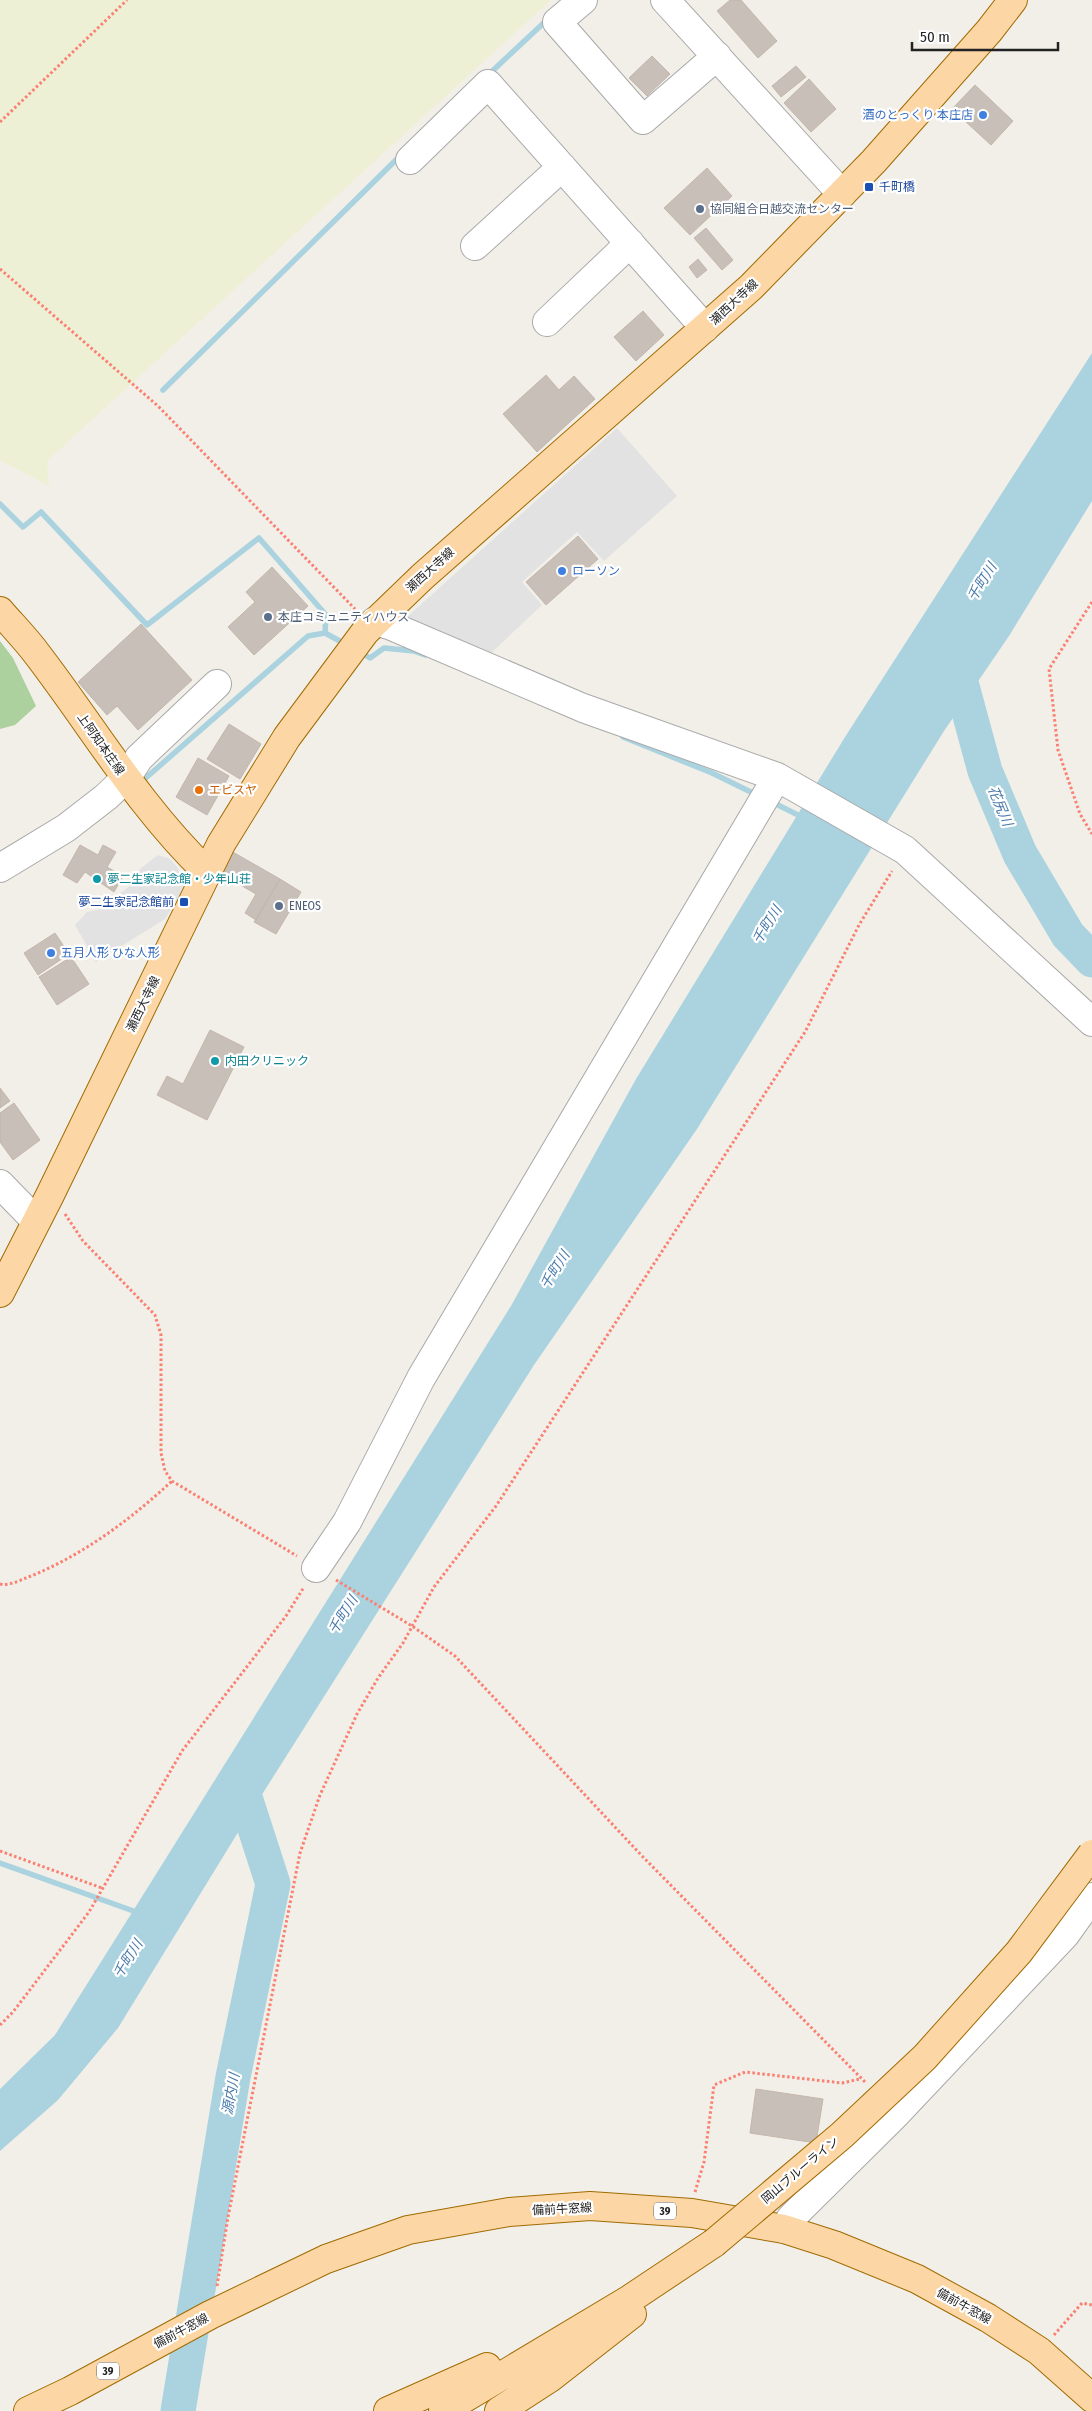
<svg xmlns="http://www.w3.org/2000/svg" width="1092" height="2411" font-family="'Fira Sans Condensed','Noto Sans JP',sans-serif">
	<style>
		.farmland { fill: #eef0d5 }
		.forest { fill: #add19e }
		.parking { fill: #e2e2e2 }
		.water { fill: #aad3df }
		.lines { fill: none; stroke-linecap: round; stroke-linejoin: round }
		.stream { stroke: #aad3df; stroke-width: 5.5 }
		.river { stroke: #aad3df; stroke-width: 35 }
		.building { fill: #c7bfb8; stroke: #c4b6ab }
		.minor-casing { stroke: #a9a9a9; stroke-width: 30 }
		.major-casing { stroke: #a06b00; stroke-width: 30 }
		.path { stroke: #fa8072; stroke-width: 3; stroke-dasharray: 2.5 2.5; stroke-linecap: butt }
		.minor { stroke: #fff; stroke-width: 28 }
		.major { stroke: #fcd6a4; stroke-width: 28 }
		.major-bridge-casing { stroke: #a06b00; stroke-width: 30; stroke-linecap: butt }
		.major-bridge { stroke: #fcd6a4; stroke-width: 28 }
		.shop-dot { fill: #3f7fe0; stroke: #fff; stroke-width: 2 }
		.transit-dot { fill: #1a4fb4; stroke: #fff; stroke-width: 2 }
		.service-dot { fill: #5c6f8a; stroke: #fff; stroke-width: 2 }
		.food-dot { fill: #e8710a; stroke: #fff; stroke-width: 2 }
		.culture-dot { fill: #0f9aa8; stroke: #fff; stroke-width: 2 }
		.labels { text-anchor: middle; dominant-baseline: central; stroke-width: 4.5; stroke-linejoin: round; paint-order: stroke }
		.shield { fill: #fff; stroke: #646464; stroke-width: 1 }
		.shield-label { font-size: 11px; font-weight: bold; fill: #222 }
		.shop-label { font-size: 12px; fill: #366cbe; stroke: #fff; text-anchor: start }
		.transit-label { font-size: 12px; fill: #164399; stroke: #fff; text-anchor: start }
		.service-label { font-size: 12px; fill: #4e5e75; stroke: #fff; text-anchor: start }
		.street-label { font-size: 12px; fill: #222; stroke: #fff }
		.food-label { font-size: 12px; fill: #c56008; stroke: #fff; text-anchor: start }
		.culture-label { font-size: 12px; fill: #0d838f; stroke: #fff; text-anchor: start }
		.water-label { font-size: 14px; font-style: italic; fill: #4a7aab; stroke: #fff }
	</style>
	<rect width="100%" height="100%" fill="#f2efe9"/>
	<path class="farmland" d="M0,0h551l-504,461 2,25 -49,-26z"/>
	<path class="forest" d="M0,641l13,17 23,48 -21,19 -15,4z"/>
	<path class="parking" d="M617,428l60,68 -73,65 -27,-29 -55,50 20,23 -52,49 -83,-37z
		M158,855l12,4 8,9 5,17 -4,11 -14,23 -69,43 -21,-37 12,-13 14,-3 31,-25 8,-15z"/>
	<path class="water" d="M1092,353v148l-83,135 -65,95 -247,398 -163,236 -297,469 -119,194 -60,72 -58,51v-62l55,-54 83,-132 373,-597 125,-227 209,-342z"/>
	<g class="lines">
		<path class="stream" d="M488,75l61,-57
			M163,390l239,-236
			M0,504l23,23 18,-15 106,113 112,-87 67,77 -1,18
			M360,652l10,6 14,-10 30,3 11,4
			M623,737l89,36 45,22
			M140,783l168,-147 17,-3 22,12
			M770,801l34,17
			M0,1863l139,50"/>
		<path class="river" d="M953,653l32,118 35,83 48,81 24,25
			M178,2411l55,-334 40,-193 -33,-102"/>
	</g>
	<path class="building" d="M730,0h11l36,41 -19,17 -41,-47z
		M652,56l18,18 -23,22 -18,-18z
		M796,66l10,11 -25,20 -9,-11z
		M809,79l27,30 -25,23 -27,-29z
		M975,85l38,36 -22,24 -39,-36z
		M707,168l25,28 -42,39 -26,-27z
		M706,228l27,32 -11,10 -28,-32z
		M698,259l9,11 -10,8 -8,-11z
		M643,311l21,24 -28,26 -22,-24z
		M546,375l13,15 15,-14 21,23 -58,53 -34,-38z
		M578,536l20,23 -52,46 -20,-23z
		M272,567l36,39 -54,49 -26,-28 27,-25 -9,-10z
		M141,624l51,56 -54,50 -21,-24 -10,9 -29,-33z
		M229,724l32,20 -21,35 -33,-20z
		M198,758l31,18 -22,39 -31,-18z
		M80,845l18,10 5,-10 13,7 -9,15 16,9 -9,16 -29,-20 -8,11 -14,-8z
		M231,851l49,28 -24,41 -11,-7 11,-19 -38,-22z
		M280,879l21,13 -25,42 -22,-12z
		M55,933l14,21 -31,21 -14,-22z
		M71,957l18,27 -32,21 -18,-28z
		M210,1030l34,17 -37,73 -50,-25 10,-19 16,8z
		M0,1088l10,13 -10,7z
		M14,1103l26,37 -27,20 -13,-18v-29z
		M756,2089l67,10 -7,44 -66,-10z"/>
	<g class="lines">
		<defs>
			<path id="minor" d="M583,0l-26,22 86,98 74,-64
				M665,0l177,194
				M410,160l78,-76 217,244
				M475,246l87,-79
				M547,322l83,-79
				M777,777l128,73 187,172
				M0,868l66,-40 40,-31 20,-19 13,-20 78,-74
				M0,1184l36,37
				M316,1568l31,-46 74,-144 356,-601 -194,-69 -194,-83 -14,-4
				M784,2229l7,-11 106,-105 168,-178 27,-38"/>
			<path id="major" d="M0,611c12,14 26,28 37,43 56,73 103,154 170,218
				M0,1293l49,-96 172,-353 66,-107 78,-105 57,-55 329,-290 123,-126 115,-130 24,-31
				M28,2411l42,-20 140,-76 116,-56 82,-29 101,-18 81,-6 102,7 92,16 50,16 83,34 71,39 51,33 53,47
				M388,2411l99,-44
				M443,2411l187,-112 84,-56
				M499,2411l51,-33 82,-64"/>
		</defs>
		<use href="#minor" class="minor-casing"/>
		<use href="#major" class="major-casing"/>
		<path class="path" d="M0,122l127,-122
			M0,269l158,137 197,203
			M1092,602l-43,67 9,81 22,64 12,20
			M65,1214l18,27 72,74 6,20v118l4,18 7,10 125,75
			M336,1580l76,46 43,30 188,201 223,226
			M0,1584c9,2 18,-3 26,-6 54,-21 103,-57 146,-97
			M0,1851l102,37
			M0,2025l13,-13 76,-100 93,-161 104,-135 18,-29
			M695,2192l9,-30 10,-77 31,-13 97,11 18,-4
			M217,2286l11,-69 72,-364 20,-58 37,-81 21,-36 25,-35 31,-56 62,-81 309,-474 54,-107 33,-54
			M1054,2335l28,-32 10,2"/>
		<use href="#minor" class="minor"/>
		<use href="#major" class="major"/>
		<defs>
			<path id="major-bridge" d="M714,2243l128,-108 83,-78 94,-105 73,-98"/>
		</defs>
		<use href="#major-bridge" class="major-bridge-casing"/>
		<use href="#major-bridge" class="major-bridge"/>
	</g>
	<g class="shop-dot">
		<circle cx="983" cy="115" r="5"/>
		<circle cx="562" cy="571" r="5"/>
		<circle cx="51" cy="953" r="5"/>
	</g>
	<g class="transit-dot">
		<rect x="864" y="182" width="10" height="10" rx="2.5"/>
		<rect x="179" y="897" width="10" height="10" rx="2.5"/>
	</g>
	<g class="service-dot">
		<circle cx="700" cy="209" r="5"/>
		<circle cx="268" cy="617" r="5"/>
		<circle cx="279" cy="906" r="5"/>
	</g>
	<circle class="food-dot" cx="199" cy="790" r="5"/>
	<g class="culture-dot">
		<circle cx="97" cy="879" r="5"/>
		<circle cx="215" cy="1061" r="5"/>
	</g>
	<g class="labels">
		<g class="shield">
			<rect x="654" y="2202.5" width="22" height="17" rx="4"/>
			<rect x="97" y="2362.5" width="22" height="17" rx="4"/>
		</g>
		<g class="shield-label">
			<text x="665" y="2211">39</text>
			<text x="108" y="2371">39</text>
		</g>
		<g class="shop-label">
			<text x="973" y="115" text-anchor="end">酒のとっくり 本庄店</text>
			<text x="572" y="571">ローソン</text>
			<text x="61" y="953">五月人形 ひな人形</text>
		</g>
		<g class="transit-label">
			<text x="879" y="187">千町橋</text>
			<text x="174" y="902" text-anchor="end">夢二生家記念館前</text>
		</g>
		<g class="service-label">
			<text x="710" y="209">協同組合日越交流センター</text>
			<text x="278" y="617">本庄コミュニティハウス</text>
			<text x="289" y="906">ENEOS</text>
		</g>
		<g class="street-label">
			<text transform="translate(734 302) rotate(-43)">瀬西大寺線</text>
			<text transform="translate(430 570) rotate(-42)">瀬西大寺線</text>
			<text transform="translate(101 744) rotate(55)">上阿知本庄線</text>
			<text transform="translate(143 1004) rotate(-64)">瀬西大寺線</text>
			<text transform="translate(800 2170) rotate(-40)">岡山ブルーライン</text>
			<text transform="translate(562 2209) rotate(-3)">備前牛窓線</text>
			<text transform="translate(964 2306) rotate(29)">備前牛窓線</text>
			<text transform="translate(181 2331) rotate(-28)">備前牛窓線</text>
		</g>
		<g class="food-label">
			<text x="209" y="790">エビスヤ</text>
		</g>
		<g class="culture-label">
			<text x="107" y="879">夢二生家記念館・少年山荘</text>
			<text x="225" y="1061">内田クリニック</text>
		</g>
		<g class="water-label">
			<text transform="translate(982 582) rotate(-58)">千町川</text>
			<text transform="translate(1000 806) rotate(67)">花尻川</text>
			<text transform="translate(767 925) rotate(-58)">千町川</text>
			<text transform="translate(555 1270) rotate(-58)">千町川</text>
			<text transform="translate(343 1615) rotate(-58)">千町川</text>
			<text transform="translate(128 1959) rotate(-58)">千町川</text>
			<text transform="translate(231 2094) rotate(-80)">源内川</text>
		</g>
	</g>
	<path d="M912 42v8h146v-8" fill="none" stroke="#222222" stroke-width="2.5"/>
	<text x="920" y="42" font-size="15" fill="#222222" stroke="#ffffff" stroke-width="4" paint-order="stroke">50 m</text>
</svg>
